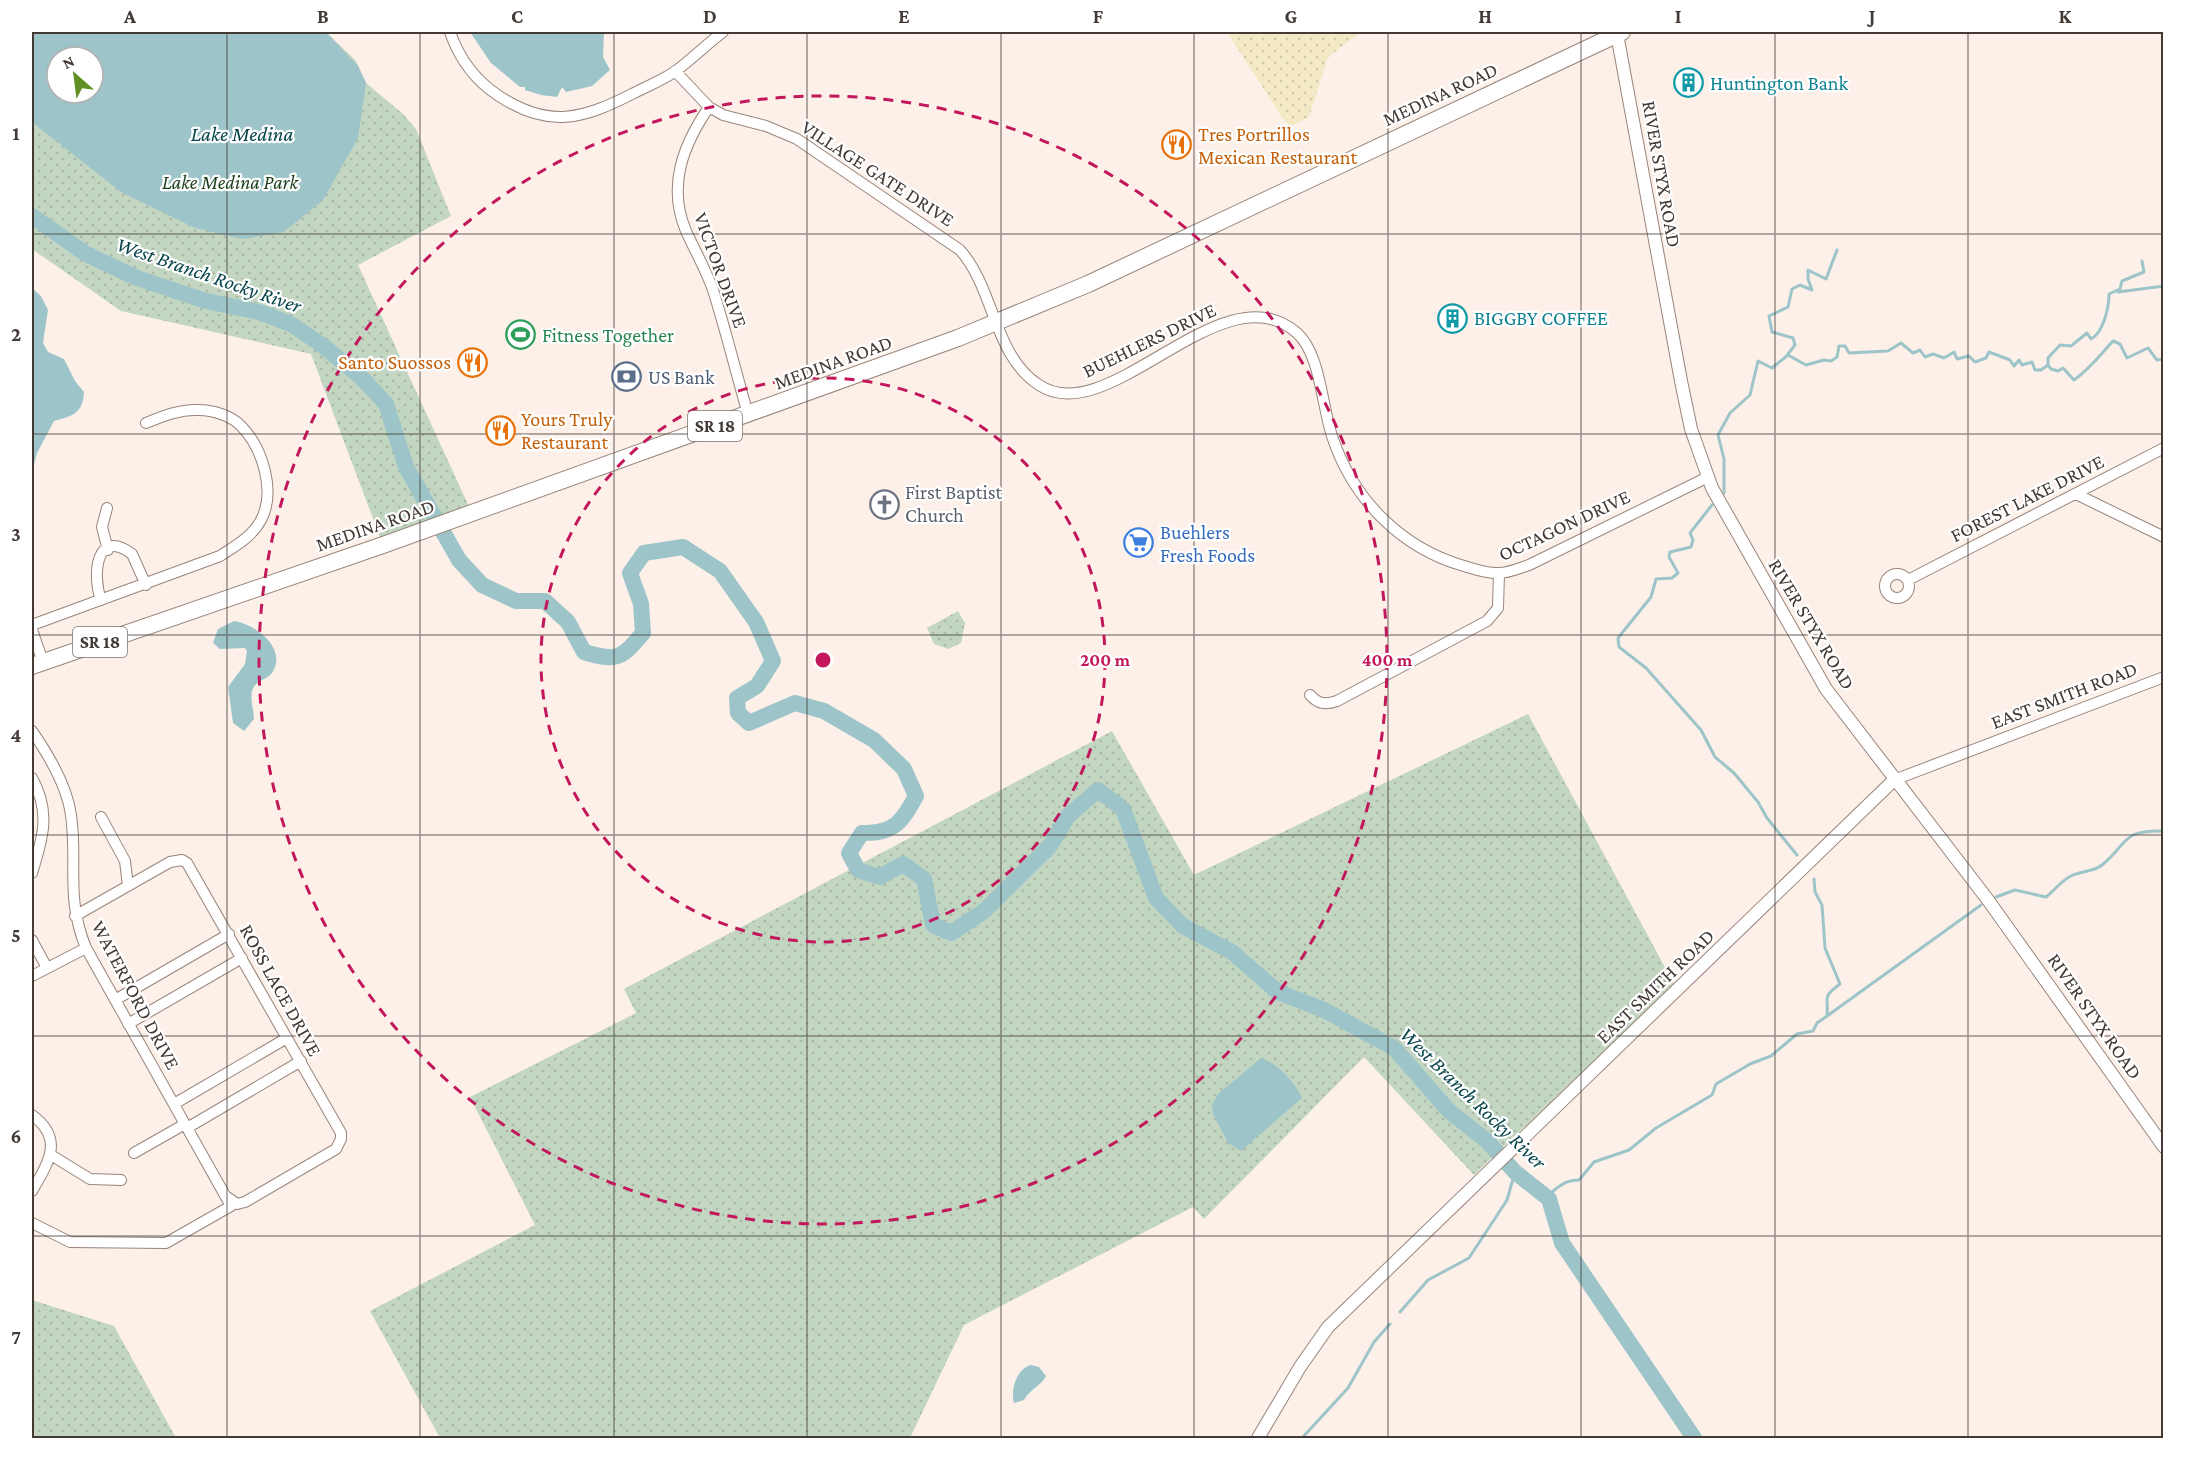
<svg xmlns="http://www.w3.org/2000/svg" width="2195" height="1470" font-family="'Crimson Pro',serif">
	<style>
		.grass { fill: url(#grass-dots); fill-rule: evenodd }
		.sand { fill: url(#sand-dots) }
		.water { fill: #9dc5c9; fill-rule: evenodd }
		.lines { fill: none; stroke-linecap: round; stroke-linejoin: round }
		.stream { stroke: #9dc5c9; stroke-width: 3 }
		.river { stroke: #9dc5c9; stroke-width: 16 }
		.minor-casing { stroke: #98847a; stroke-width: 12 }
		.tertiary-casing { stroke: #98847a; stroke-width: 14 }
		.trunk-casing { stroke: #98847a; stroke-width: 18 }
		.minor { stroke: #fff; stroke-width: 10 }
		.tertiary { stroke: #fff; stroke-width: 12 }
		.trunk { stroke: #fff; stroke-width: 16 }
		.grid { fill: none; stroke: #433a36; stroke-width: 1.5; stroke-opacity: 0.55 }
		.ring { fill: none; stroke: #c2185b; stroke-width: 3; stroke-dasharray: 10 8 }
		.labels { text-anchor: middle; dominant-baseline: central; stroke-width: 4.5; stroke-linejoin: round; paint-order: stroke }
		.shield { fill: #fff; stroke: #7b7572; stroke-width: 1.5 }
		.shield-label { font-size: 18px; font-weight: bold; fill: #433a36 }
		.culture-label { font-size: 20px; fill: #0d838f; stroke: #fff; text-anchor: start }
		.street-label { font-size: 20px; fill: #433a36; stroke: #fff }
		.food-label { font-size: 20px; fill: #c56008; stroke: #fff; text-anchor: start }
		.park-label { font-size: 20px; font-style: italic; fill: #1c3f1c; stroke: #fff }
		.leisure-label { font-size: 20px; fill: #27864d; stroke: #fff; text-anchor: start }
		.service-label { font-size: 20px; fill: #4e5e75; stroke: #fff; text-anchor: start }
		.worship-label { font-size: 20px; fill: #5b616d; stroke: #fff; text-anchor: start }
		.shop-label { font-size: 20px; fill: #366cbe; stroke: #fff; text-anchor: start }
		.water-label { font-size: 21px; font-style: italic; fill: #07454b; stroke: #fff }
		.centre { fill: #c2185b; stroke: #fff; stroke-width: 3 }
		.ring-label { font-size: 18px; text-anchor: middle; font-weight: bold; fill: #c2185b; stroke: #fff; stroke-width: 4.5; stroke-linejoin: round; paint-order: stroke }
		.neatline { fill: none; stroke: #433a36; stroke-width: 2 }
		.grid-label { font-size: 20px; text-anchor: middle; font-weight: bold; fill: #433a36 }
	</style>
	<defs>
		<pattern id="grass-dots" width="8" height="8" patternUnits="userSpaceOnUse" patternTransform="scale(1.5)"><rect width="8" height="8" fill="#c3d6c2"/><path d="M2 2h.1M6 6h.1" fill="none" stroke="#a9b8a7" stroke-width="1.8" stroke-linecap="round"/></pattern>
		<pattern id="sand-dots" width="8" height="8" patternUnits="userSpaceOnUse" patternTransform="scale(1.5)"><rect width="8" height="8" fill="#f3e9c4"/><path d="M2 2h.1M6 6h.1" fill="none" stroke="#d2c9a9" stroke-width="1.8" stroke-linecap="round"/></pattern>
	</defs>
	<rect width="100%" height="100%" fill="#fdf0e9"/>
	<path class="grass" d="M32,32h294l30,29 10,22 37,31 13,15 35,87 -93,49 114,248 -89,32 -72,-191 -190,-43 -89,-62zM57,57h36v36h-36z
		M958,611l7,12 -4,20 -13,6 -14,-5 -7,-16z
		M1528,714l146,270 -200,191 -110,-118 -160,162 -11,-12 -229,118 -54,113h-470l-70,-127 165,-86 -65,-128 166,-84 -12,-24 488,-258 82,144z
		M32,1300l82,26 62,112h-144z"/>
	<path class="sand" d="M1227,32h134l-33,25 -19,60 -18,9 -9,-9z"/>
	<path class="water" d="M32,32h294l32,34 8,17 -8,55 -35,62 -39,32 -42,7 -47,-11 -74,-36 -89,-70zM57,57h36v36h-36z
		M470,32h134l-1,25 7,13 -18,16 -26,6 -4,-5 -5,10 -16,-2 -16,-5v-3h-5l-29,-24z
		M32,288l9,8 7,14 -5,33 5,9 16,7 11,22 9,11c-1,21 -11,24 -30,29l-17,32 -5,19z
		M234,621c22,3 54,28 38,52 -6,8 -16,6 -20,18 -2,9 2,20 2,28l-10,12 -11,-8 -5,-36 17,-23 2,-13 -2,-3 -25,1 -7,-6 5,-14z
		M1261,1058c16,5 34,24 41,40l-61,53 -13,-8 -15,-29 -1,-10 7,-11z
		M1031,1365l8,2 7,9c-5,10 -16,13 -22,24l-10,3c-4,-13 3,-35 17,-38z"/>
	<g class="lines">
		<path class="stream" d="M2118,292l46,-6
			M1788,354l7,-9 -2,-7 -21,-6 -3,-16 19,-9 4,-18 8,-4 12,5 -4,-11v-9l18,9 11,-29
			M2048,365v-7l12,-13 11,1 16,-13 4,6c12,-6 18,-31 18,-45l11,-5 2,-8 22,-9 -2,-11
			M1724,493v-34l-6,-24 12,-22 20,-18 8,-34 14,7 16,-13 18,10 18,-5 7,1 6,-4 2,-11h6l4,7 39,-2 13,-8 12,10 7,-3 5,7 8,-3 11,4 10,-6 3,7 12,-3 6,6 11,-4 3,-6 21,8 4,6 5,-6 3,5 10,-3 3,8h6l7,-5 3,4 7,2 5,-3 11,12c17,-12 26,-25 39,-39l7,3 7,14 21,-10 9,12 7,-1
			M1712,505l-22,28 3,7 -2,7 -21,5 -1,5 9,16 -6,5 -16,1 -5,18 -33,41 1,9 27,21 55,62 14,27 19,16 24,29 9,16 30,37
			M1996,897l19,-7 31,7c8,-6 16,-17 25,-21 9,-5 23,-4 31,-11 27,-22 18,-35 62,-34
			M1827,1016l154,-111
			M1546,1197c11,-9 18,-17 33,-17l15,-18 35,-12 27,-22 56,-33 4,-11 34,-20 21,-8 26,-22 16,-3 4,-8 10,-7c2,-19 -6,-18 13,-32l-15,-36 -3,-43 -7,-13 -1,-13
			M1400,1312l28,-32 41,-22 38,-58 8,-28
			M1302,1438l46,-50 26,-46 16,-18"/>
		<path class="river" d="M32,216l54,38 51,24 69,23 53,11 32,12 31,21 39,32 25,27 20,63 53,93 23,25 34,16h29l23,21 16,30c33,10 37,7 59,-19l-2,-29 -11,-31 14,-20 39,-6 37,24 36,51 17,39 -16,25 -20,12 1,15 11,10 46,-20 29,8 50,29 30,29 12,27c-14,26 -22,38 -54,37l-13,20 9,17 22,7 23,-13 21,15 9,46 18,8 33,-22 66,-65 18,-30 30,-26 25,19 33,89 27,28 49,26 46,40 46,18 70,38 55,63 38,30 28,31 34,27 13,44 132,195"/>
		<defs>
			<path id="minor" d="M450,32c9,26 26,49 49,64 50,33 84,23 133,-2 15,-8 32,-14 45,-24 16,-12 30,-26 46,-38
				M675,71l34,36 14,8 43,11 31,13 163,111c35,39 33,105 79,135 70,47 184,-118 258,-52 24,21 25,76 36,106 21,61 68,109 131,127 10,3 24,8 35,7 10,0 21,-5 30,-8l179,-88
				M709,107c-26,38 -42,79 -23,124 9,20 20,39 27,59 13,41 23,83 35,124
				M2076,494l88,43
				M107,508l-5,19 6,23
				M1885 586a12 12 0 1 1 24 0a12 12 0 1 1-24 0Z
				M1908,580l256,-132
				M101,600c-9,-25 -5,-73 31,-46l14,31
				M32,625l188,-69c15,-10 32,-19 41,-36 15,-28 2,-72 -20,-94 -9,-10 -28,-16 -42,-16 -19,-1 -36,6 -53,13
				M32,630l11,32
				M1310,695c8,9 15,10 27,6l150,-80 11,-13 1,-35
				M32,731c16,23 35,55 39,84 7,49 -6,81 15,133l145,258 -65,37 -96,-1 -38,-19
				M32,778c19,34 11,60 0,95
				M1894,780l270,-103
				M101,817l24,44 3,25
				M75,916l95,-54 12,-2 5,3 154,270v6l-5,10 -91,53 -8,2 -10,-7
				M32,940l15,28
				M32,976l54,-28
				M115,1000l114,-66
				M128,1024l114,-66
				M174,1104l113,-66
				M32,1115c33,24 16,48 0,76
				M187,1128l114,-67
				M134,1153l51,-29
				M51,1155l39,24 31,1"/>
			<path id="tertiary" d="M1617,34l64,347 10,48 21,59 114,201 162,211 176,247
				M1258,1438l42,-71 28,-40 566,-547"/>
			<path id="trunk" d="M32,666l351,-121 575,-207 130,-54 534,-252"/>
		</defs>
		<use href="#minor" class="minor-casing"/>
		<use href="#tertiary" class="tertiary-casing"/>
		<use href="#trunk" class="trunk-casing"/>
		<use href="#minor" class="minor"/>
		<use href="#tertiary" class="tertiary"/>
		<use href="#trunk" class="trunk"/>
	</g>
	<path class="grid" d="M227,32v1406M420,32v1406M614,32v1406M807,32v1406M1001,32v1406M1194,32v1406M1388,32v1406M1581,32v1406M1775,32v1406M1968,32v1406M32,234h2132M32,434h2132M32,635h2132M32,835h2132M32,1036h2132M32,1236h2132"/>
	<g class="ring">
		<circle cx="823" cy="660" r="282"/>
		<circle cx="823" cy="660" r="564"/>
	</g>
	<defs>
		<symbol id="building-ring" viewBox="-11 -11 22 22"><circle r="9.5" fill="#fff" stroke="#0f9aa8" stroke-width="1.5"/><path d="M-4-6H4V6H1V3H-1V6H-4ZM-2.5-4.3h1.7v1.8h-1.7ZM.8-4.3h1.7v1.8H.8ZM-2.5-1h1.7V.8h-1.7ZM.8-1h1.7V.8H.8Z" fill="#0f9aa8"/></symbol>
		<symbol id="restaurant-ring" viewBox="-11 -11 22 22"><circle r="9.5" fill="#fff" stroke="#e8710a" stroke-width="1.5"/><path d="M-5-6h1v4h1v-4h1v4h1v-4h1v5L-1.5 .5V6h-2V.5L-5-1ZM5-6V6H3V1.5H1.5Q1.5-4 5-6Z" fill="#e8710a"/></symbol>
		<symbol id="stadium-ring" viewBox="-11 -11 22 22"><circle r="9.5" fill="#fff" stroke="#2e9e5b" stroke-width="1.5"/><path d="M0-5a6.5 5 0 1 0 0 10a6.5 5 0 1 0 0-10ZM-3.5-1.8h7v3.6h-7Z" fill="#2e9e5b"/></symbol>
		<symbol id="bank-ring" viewBox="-11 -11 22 22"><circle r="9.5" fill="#fff" stroke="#5c6f8a" stroke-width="1.5"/><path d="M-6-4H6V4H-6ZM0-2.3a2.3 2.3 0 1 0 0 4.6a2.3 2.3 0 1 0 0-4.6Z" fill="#5c6f8a"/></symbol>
		<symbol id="church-ring" viewBox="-11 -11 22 22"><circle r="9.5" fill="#fff" stroke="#6b7280" stroke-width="1.5"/><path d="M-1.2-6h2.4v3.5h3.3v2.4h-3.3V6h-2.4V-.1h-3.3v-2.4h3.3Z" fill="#6b7280"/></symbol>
		<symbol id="supermarket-ring" viewBox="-11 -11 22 22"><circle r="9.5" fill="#fff" stroke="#3f7fe0" stroke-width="1.5"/><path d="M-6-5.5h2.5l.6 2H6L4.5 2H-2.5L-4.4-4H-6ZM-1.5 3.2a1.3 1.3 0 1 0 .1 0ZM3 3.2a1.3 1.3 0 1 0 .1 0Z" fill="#3f7fe0"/></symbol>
	</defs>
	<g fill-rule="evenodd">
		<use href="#building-ring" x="1672" y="66" width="33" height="33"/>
		<use href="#restaurant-ring" x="1160" y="128" width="33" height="33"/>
		<use href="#building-ring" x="1436" y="302" width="33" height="33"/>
		<use href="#stadium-ring" x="504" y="318" width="33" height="33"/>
		<use href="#restaurant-ring" x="456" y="346" width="33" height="33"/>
		<use href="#bank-ring" x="610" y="360" width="33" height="33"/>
		<use href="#restaurant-ring" x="484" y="414" width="33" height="33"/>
		<use href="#church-ring" x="868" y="488" width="33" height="33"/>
		<use href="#supermarket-ring" x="1122" y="526" width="33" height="33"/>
	</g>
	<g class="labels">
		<g class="shield">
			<rect x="688" y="411" width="54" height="30" rx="4.5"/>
			<rect x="73" y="627" width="54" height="30" rx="4.5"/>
		</g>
		<g class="shield-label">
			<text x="715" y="426">SR 18</text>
			<text x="100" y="642">SR 18</text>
		</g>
		<g class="culture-label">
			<text x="1710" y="83">Huntington Bank</text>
			<text x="1474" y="318">BIGGBY COFFEE</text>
		</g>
		<g class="street-label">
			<text transform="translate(1440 94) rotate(-25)">MEDINA ROAD</text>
			<text transform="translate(878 173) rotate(33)">VILLAGE GATE DRIVE</text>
			<text transform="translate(1662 174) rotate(80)">RIVER STYX ROAD</text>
			<text transform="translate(721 270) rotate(70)">VICTOR DRIVE</text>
			<text transform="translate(1149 340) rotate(-26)">BUEHLERS DRIVE</text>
			<text transform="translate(833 362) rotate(-20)">MEDINA ROAD</text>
			<text transform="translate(2027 498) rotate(-27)">FOREST LAKE DRIVE</text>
			<text transform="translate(375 525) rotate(-19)">MEDINA ROAD</text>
			<text transform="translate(1564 525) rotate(-25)">OCTAGON DRIVE</text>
			<text transform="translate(1812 624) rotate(59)">RIVER STYX ROAD</text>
			<text transform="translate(2064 695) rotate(-21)">EAST SMITH ROAD</text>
			<text transform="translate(1655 986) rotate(-44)">EAST SMITH ROAD</text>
			<text transform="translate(281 990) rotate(61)">ROSS LACE DRIVE</text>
			<text transform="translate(136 995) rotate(62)">WATERFORD DRIVE</text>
			<text transform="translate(2095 1016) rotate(55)">RIVER STYX ROAD</text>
		</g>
		<g class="food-label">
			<text x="1198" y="134">Tres Portrillos<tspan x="1198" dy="23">Mexican Restaurant</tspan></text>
			<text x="451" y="362" text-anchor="end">Santo Suossos</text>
			<text x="521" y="419">Yours Truly<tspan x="521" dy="23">Restaurant</tspan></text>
		</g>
		<g class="park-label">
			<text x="230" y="182">Lake Medina Park</text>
		</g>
		<g class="leisure-label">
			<text x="542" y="335">Fitness Together</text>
		</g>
		<g class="service-label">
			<text x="648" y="377">US Bank</text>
		</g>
		<g class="worship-label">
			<text x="905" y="492">First Baptist<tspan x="905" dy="23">Church</tspan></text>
		</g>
		<g class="shop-label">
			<text x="1160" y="532">Buehlers<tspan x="1160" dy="23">Fresh Foods</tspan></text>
		</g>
		<g class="water-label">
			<text x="242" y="134">Lake Medina</text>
			<text transform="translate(209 275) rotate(19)">West Branch Rocky River</text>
			<text transform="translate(1473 1098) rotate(44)">West Branch Rocky River</text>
		</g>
	</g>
	<circle cx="823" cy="660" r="9" class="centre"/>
	<g class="ring-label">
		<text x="1105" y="666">200 m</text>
		<text x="1387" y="666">400 m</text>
	</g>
	<rect width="2195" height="1470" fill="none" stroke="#ffffff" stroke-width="66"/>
	<g transform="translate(75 75) rotate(332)"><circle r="28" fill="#ffffff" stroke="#b4b0af" stroke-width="1.5"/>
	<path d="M0-4.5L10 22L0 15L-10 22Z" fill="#609025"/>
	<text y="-9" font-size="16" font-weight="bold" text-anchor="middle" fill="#433a36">N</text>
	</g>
	<rect x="33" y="33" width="2129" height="1404" class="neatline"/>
	<g class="grid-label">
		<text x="130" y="23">A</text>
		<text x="323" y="23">B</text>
		<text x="517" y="23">C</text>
		<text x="710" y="23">D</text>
		<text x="904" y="23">E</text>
		<text x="1098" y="23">F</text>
		<text x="1291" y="23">G</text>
		<text x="1485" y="23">H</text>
		<text x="1678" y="23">I</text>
		<text x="1872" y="23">J</text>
		<text x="2065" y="23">K</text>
		<text x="16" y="140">1</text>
		<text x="16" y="341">2</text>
		<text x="16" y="541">3</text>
		<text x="16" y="742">4</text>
		<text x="16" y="942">5</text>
		<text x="16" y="1143">6</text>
		<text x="16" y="1344">7</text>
	</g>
</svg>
